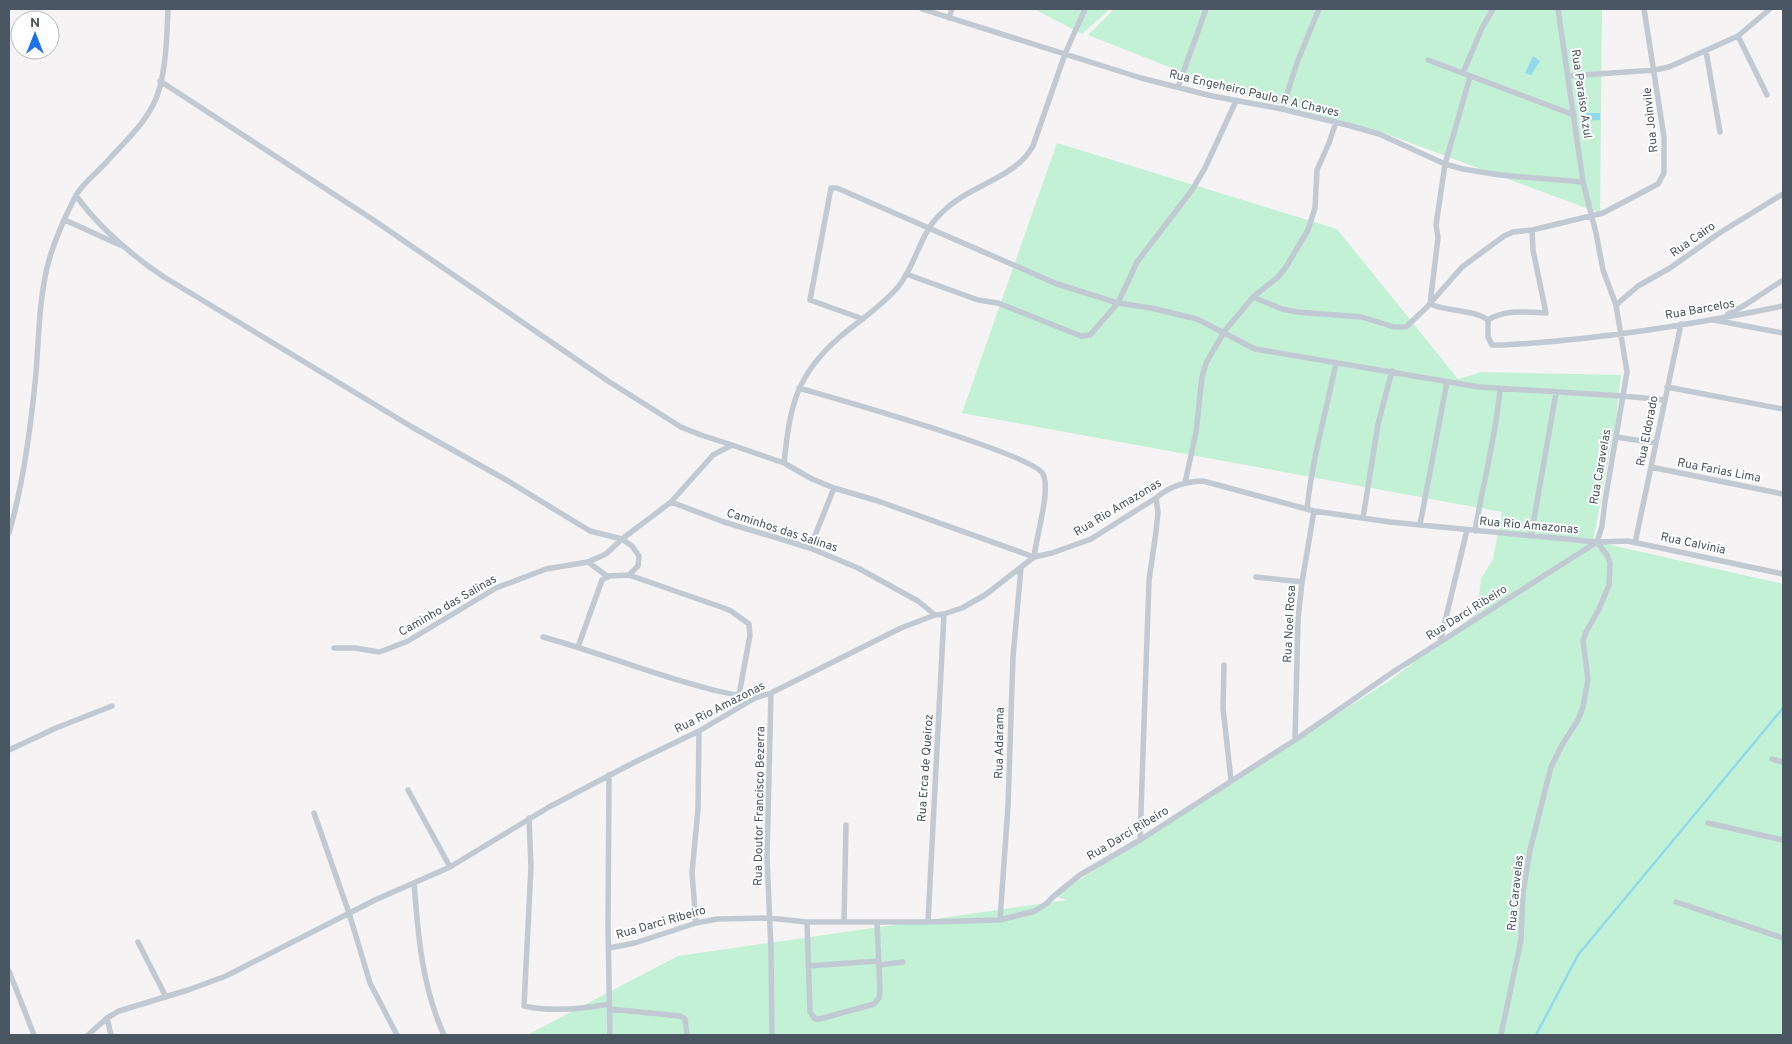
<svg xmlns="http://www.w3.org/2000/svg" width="1792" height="1044" font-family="Overpass,sans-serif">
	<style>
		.green { fill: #c3f1d5 }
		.water { fill: #90daee }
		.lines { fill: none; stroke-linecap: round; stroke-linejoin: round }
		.stream { stroke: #90daee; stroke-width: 2.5 }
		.minor { stroke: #c1cad2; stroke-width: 5.5 }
		.labels { text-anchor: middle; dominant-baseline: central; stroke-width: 4; stroke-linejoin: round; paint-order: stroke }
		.street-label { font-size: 12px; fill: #4a5661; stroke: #fff }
	</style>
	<rect width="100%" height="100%" fill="#f5f3f3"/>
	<path class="green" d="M1034,9h76l-28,25z
		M1114,9h488l-2,204 -219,-81 -148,-40 -145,-57z
		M1057,143l280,86 121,150 24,-7 139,3 -5,45 -23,121 190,43v451h-1256l151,-79 389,-56 -13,-4 338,-217 85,-66 4,-34 12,-20 9,-47 -540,-99z"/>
	<path class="water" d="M1533,56l7,5 -9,14 -6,-2z
		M1585,113h15v7l-15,1z"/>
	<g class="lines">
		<path class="stream" d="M1536,1035l42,-80 205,-247"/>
		<path class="minor" d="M922,9l219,69 71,18 70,13 69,17 28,8 66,30 18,5 37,6 83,7
			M1558,9l25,173 13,51 7,37 13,35 11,67 -22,129 -3,25 -5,16
			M949,18l3,-9
			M1738,36l29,59
			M1706,51l14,81
			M1428,60l146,55
			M1463,73l19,-45 11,-19
			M1568,76l87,-6 14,-3 69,-31 32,-27
			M1470,77l-25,87 -9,61 2,13 -8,66c19,8 42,5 58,16v17l4,8h11c94,-5 188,-20 280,-39
			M160,81l212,138 236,162 73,46 20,8 31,10
			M1178,87l28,-78
			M1282,109l16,-49 21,-51
			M76,196c24,32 55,59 88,81l248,150 96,54 82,50 32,8 10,7 7,10 -1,10 -9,9 -20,1 -7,4 -24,67
			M65,220l55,25
			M906,274l72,26 20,3 83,33 9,-1 28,-32 19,-41 55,-72 13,-22 31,-67
			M1253,297l29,12 15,3 65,5 32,10h12l21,-20 35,-40 42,-31 9,-4 19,-2 71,-17 55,-29 6,-11v-36l-20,-128
			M1616,305l22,-19 32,-18 51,-36 62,-38
			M1728,314l17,-9 38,-25
			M863,319l-53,-19 21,-112h6l220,96 61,19 33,5 46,11 58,30 224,38 144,9 42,4
			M1488,320c18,-11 37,-8 58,-7l-13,-63 -1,-20
			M1714,320l69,13
			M1667,387l116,22
			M1616,437l40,6
			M784,463c6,-56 11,-88 57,-127 19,-16 41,-30 57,-49 14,-17 19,-39 30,-57 4,-8 13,-17 20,-23 26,-23 67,-29 85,-61l32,-92 20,-45
			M1651,467l132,27
			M1185,483l11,-51 6,-55 4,-14 18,-31 29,-35 25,-20 8,-10 22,-37 7,-22 2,-38 12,-27 7,-21
			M671,502l53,20 86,26 48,20 60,33 17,14
			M1307,509c5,-49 19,-97 29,-146
			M1363,518l15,-94 14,-53
			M1420,525l27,-143
			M1475,531c8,-48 21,-94 25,-142
			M9,533c15,-51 22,-107 27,-160 3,-37 3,-77 13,-113 6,-21 16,-43 26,-63 8,-15 24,-25 35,-39 15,-16 33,-33 43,-53 13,-24 14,-69 15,-96
			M1531,536l25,-143
			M1635,543l46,-219
			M810,548l24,-60
			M588,562l19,14
			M629,575l95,33 7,3 18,13 1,11 -11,60
			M1256,577l46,5
			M543,637c55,15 108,37 163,51 16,5 33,7 49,10
			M1440,642l27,-112
			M334,648h21l24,4 6,-2 23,-9 88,-53 50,-19 42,-7 18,-8 16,-15 49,-37 42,-47 19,-10 52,18 28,16 22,9 44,13 156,56c2,-20 17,-67 9,-83 -10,-20 -210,-76 -244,-86
			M1224,665l-1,43 8,72
			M771,693l-4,164 4,93 1,85
			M1295,740l3,-121 4,-37 12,-71
			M9,750l47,-22 56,-22
			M1772,759l11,3
			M609,775l-1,152 2,108
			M408,790l42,77
			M314,813l35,100 21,70 27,52
			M529,818l2,49 -7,139c27,6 58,3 85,-2
			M1708,823l75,17
			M1140,840l9,-260 7,-48 2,-20 -2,-14
			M414,883c4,52 8,104 30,152
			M1676,902l107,36
			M1000,920l8,-114 5,-149 8,-89
			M807,922l3,90 5,7h5l54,-15 5,-6 1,-7 -3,-69
			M844,922l2,-97
			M928,922l16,-308
			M696,923l-4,-50 6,-64 1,-78
			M138,942l28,55
			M609,948l26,-5 61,-20 21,-4 52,-1 38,4h121l72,-2 35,-9 11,-7 8,-8 26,-21 60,-35 155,-100 98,-68 204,-130
			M879,965l24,-3
			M808,966l70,-5
			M9,971l25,64
			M610,1009l70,7 5,3 2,16
			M107,1018l4,17
			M88,1035l19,-17 12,-7 69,-21 38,-14 149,-76 75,-33 99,-60 84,-44 66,-32 56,-33 16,-5 130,-65 34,-13 9,-1 18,-6 23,-13 49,-38 18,-4 39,-14 65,-41c14,-12 28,-16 47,-17l111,30 76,11 207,20 31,-1 155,33
			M1501,1035l20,-95 2,-47 7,-43 21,-83 11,-22 16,-25 5,-13 5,-28 -5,-38 3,-9 13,-23 10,-24 1,-22 -3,-8 -10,-13"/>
	</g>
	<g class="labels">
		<g class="street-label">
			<text transform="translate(1254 94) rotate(13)">Rua Engeheiro Paulo R A Chaves</text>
			<text transform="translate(1581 94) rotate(82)">Rua Paraiso Azul</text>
			<text transform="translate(1651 120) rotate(-96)">Rua Joinvile</text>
			<text transform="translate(1693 240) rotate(-35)">Rua Cairo</text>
			<text transform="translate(1700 310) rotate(-10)">Rua Barcelos</text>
			<text transform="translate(1648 431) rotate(-79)">Rua Eldorado</text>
			<text transform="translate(1601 467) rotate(-80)">Rua Caravelas</text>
			<text transform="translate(1719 471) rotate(11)">Rua Farias Lima</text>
			<text transform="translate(1118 508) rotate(-31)">Rua Rio Amazonas</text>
			<text transform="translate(1529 526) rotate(5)">Rua Rio Amazonas</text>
			<text transform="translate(782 531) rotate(18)">Caminhos das Salinas</text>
			<text transform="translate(1693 544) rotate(12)">Rua Calvinia</text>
			<text transform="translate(448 606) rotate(-30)">Caminho das Salinas</text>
			<text transform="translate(1467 613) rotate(-32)">Rua Darci Ribeiro</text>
			<text transform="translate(1290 624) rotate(-87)">Rua Noel Rosa</text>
			<text transform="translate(720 708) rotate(-27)">Rua Rio Amazonas</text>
			<text transform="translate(1000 743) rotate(-89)">Rua Adarama</text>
			<text transform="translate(926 768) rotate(-86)">Rua Erca de Queiroz</text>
			<text transform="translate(760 806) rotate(-89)">Rua Doutor Francisco Bezerra</text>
			<text transform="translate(1128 834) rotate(-31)">Rua Darci Ribeiro</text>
			<text transform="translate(1516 893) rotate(-84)">Rua Caravelas</text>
			<text transform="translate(661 923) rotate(-16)">Rua Darci Ribeiro</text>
		</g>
	</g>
	<rect width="1792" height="1044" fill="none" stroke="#4a5661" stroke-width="20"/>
	<g transform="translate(35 35)"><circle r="24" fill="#ffffff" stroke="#b7bbc0"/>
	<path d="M0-4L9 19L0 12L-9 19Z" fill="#1a73e8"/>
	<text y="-8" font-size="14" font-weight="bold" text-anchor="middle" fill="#4a5661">N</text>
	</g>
</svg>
